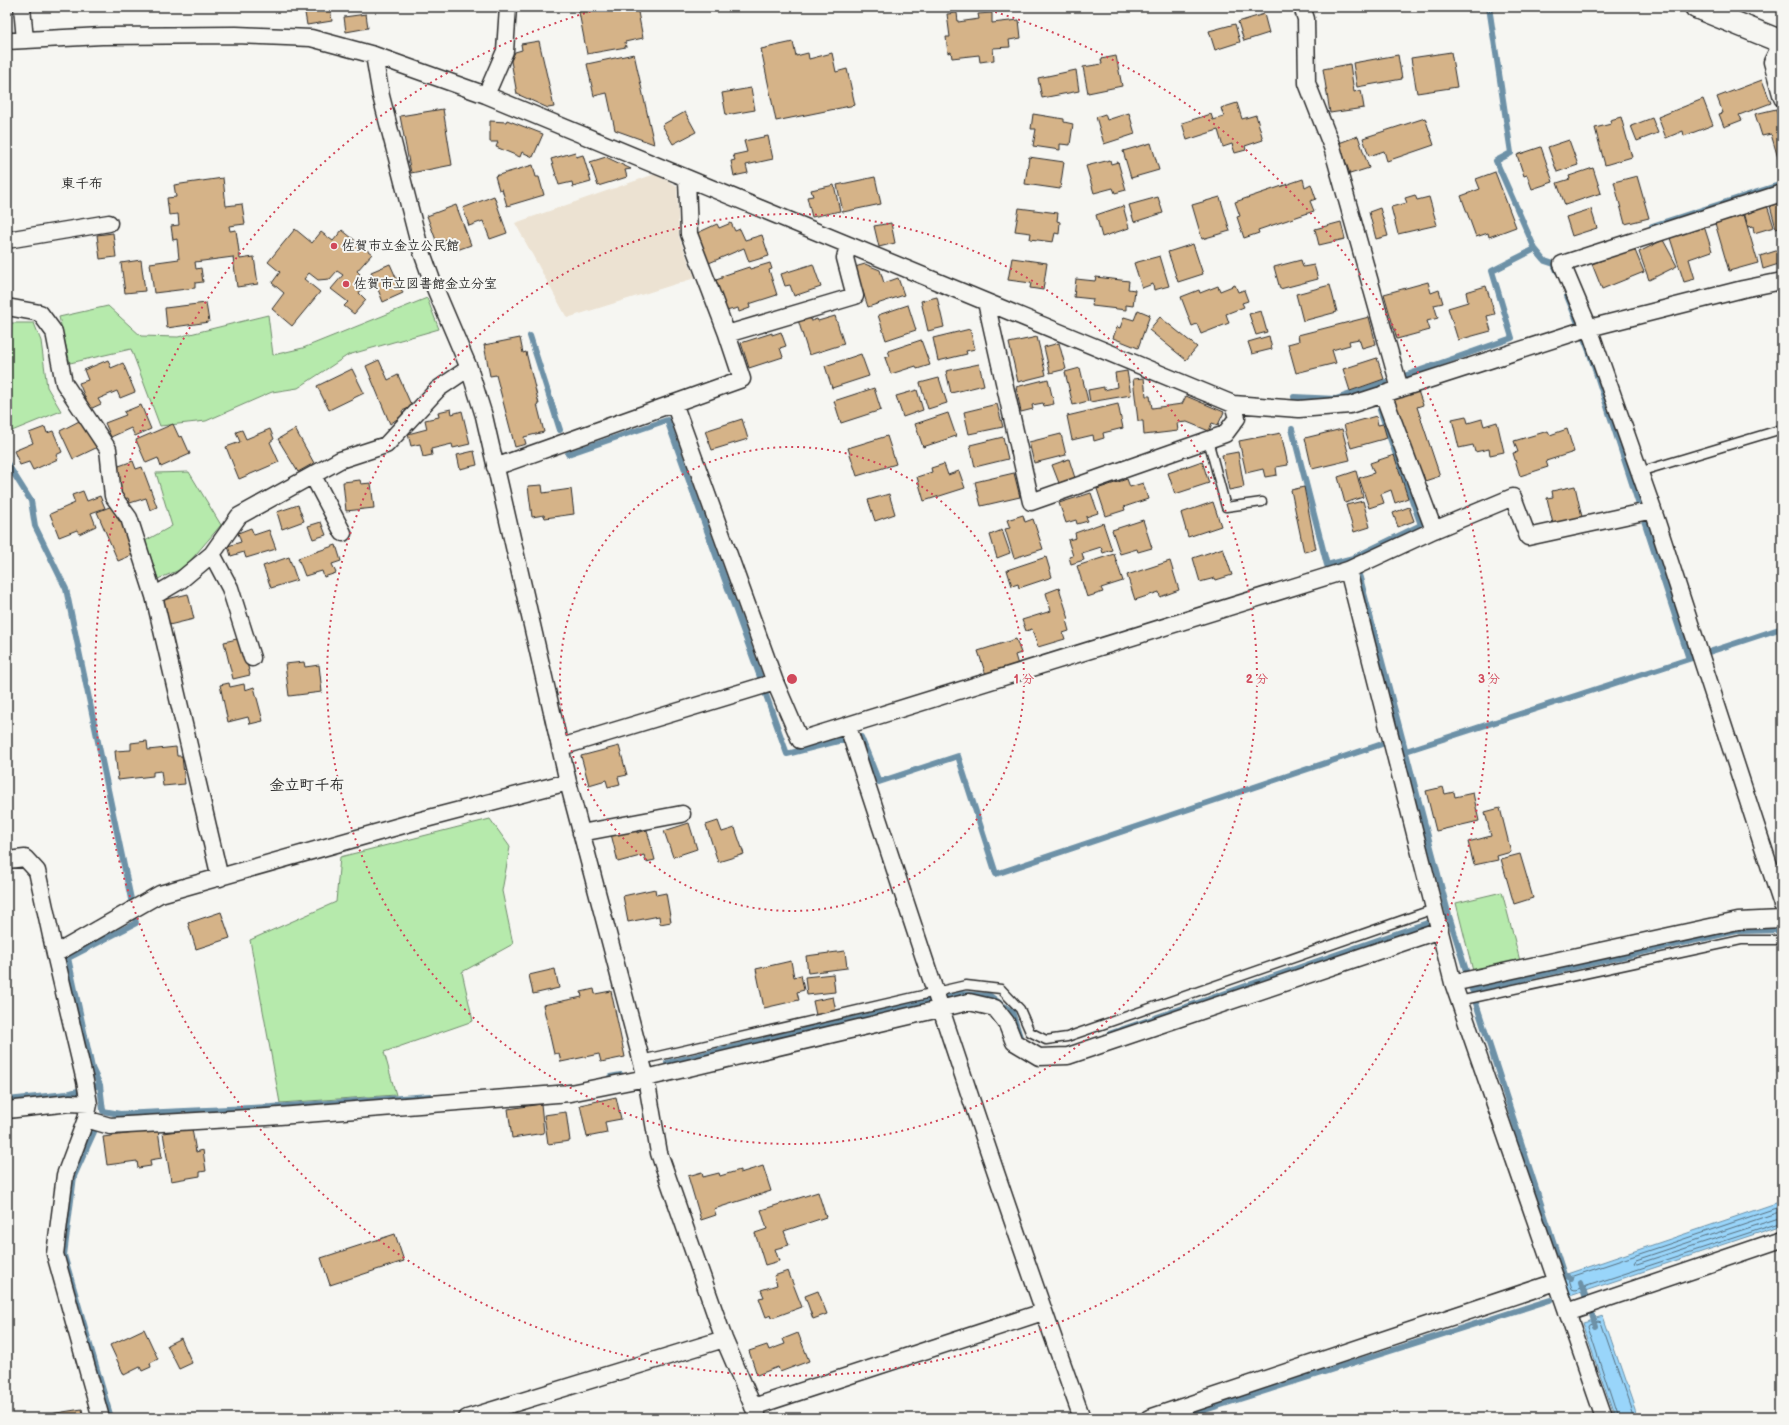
<svg xmlns="http://www.w3.org/2000/svg" width="1789" height="1425" font-family="'Balsamiq Sans','Klee One',sans-serif">
	<style>
		.built { fill: #ece2d2 }
		.green { fill: #b6eaac; stroke: #708a6c }
		.water { fill: #99d5fa; stroke: #6d91a7 }
		.lines { fill: none; stroke-linecap: round; stroke-linejoin: round }
		.shore { stroke: #576f7e; stroke-width: 1 }
		.stream { stroke: #6d91a7; stroke-width: 6 }
		.building { fill: #d5b388; stroke: #2b2b2b }
		.lane-casing { stroke: #2b2b2b; stroke-width: 11 }
		.street-casing { stroke: #2b2b2b; stroke-width: 19 }
		.primary-casing { stroke: #2b2b2b; stroke-width: 25 }
		.lane { stroke: #f6f6f2; stroke-width: 8 }
		.street { stroke: #f6f6f2; stroke-width: 16 }
		.primary { stroke: #f6f6f2; stroke-width: 22 }
		.ring { fill: none; stroke: #d1495b; stroke-width: 2; stroke-dasharray: 2 4 }
		.poi-dot { fill: #d1495b; stroke: #f6f6f2; stroke-width: 1.5 }
		.labels { text-anchor: middle; dominant-baseline: central; stroke-width: 4; stroke-linejoin: round; paint-order: stroke }
		.poi-label { font-size: 13px; font-weight: bold; fill: #2b2b2b; stroke: #f6f6f2; text-anchor: start }
		.neighbourhood-label { font-size: 14px; font-weight: bold; fill: #2b2b2b; stroke: #f6f6f2 }
		.quarter-label { font-size: 15px; font-weight: bold; fill: #2b2b2b; stroke: #f6f6f2 }
		.centre { fill: #d1495b; stroke: #f6f6f2; stroke-width: 2 }
		.ring-label { font-size: 12px; text-anchor: middle; font-weight: bold; fill: #d1495b; stroke: #f6f6f2; stroke-width: 4; stroke-linejoin: round; paint-order: stroke }
	</style>
	<rect width="100%" height="100%" fill="#f6f6f2"/>
	<filter id="ink" filterUnits="userSpaceOnUse"><feTurbulence type="fractalNoise" baseFrequency=".025" numOctaves="2"/><feDisplacementMap in="SourceGraphic" scale="8" xChannelSelector="R" yChannelSelector="G"/><feConvolveMatrix kernelMatrix="1 2 1 2 8 2 1 2 1" color-interpolation-filters="sRGB"/></filter>
	<g filter="url(#ink)">
		<path class="built" d="M655,174l22,12 2,51 16,41 -128,40 -52,-95z"/>
		<path class="green" d="M427,298l12,31 -91,26 -50,33 -26,4 -66,29 -46,5 -29,-77 -61,14 -11,-46 49,-11 33,30 37,1 90,-22 5,40 30,-7z
			M7,323h27l7,18 6,46 14,24 -54,22z
			M189,472l32,53 -37,43 -26,11 -13,-38 27,-15 -16,-53z
			M490,819l20,28 -8,44 11,53 -51,28 11,49 -89,31 12,43 -116,8 -30,-163 86,-38 4,-45z
			M1502,892l18,69 -47,10 -17,-68z"/>
		<path class="water" d="M1782,1201v24l-212,71 -6,-21z
			M1603,1316l35,102h-23l-33,-96z"/>
		<g class="lines">
			<path class="shore" d="M1782,1206l-211,71 -2,2 3,10 3,1 207,-68
				M1782,1211l-146,49 -2,3 3,1 145,-47
				M1618,1418l-30,-92 1,-2 9,-3 3,1 33,96"/>
			<path class="stream" d="M1489,7l22,146 -15,8 39,88 10,12 9,3 3,7
				M1652,226l130,-42
				M1567,296l22,55 100,308
				M530,336l30,94
				M1404,376l108,-38 -20,-67 43,-22
				M1294,397l42,2 49,-17
				M1292,429l35,136 26,-7 68,-33 -41,-115
				M568,454l99,-34 93,257
				M7,463l24,38 4,25 31,63 70,334 -68,35 24,110 8,17
				M1353,558l7,20 89,338
				M1700,655l82,-27
				M766,695l21,59 55,-14
				M861,737l18,45 79,-26 38,118 389,-131
				M1406,751l286,-93
				M1473,994l91,281 7,3
				M1109,1034l306,-107 34,-11 23,74 265,-59 45,-1
				M667,1063l294,-69 29,2 22,16 8,25
				M610,1077l11,-2
				M7,1100l60,-6 33,-9 3,26 17,3 152,-7 158,-11
				M98,1123l-24,53 -10,79 47,163
				M1581,1283l14,43
				M1180,1418l370,-118"/>
		</g>
		<path class="building" d="M304,7h26l2,14 -25,4z
			M578,7h59l6,31 -18,4 1,5 -39,7z
			M957,13l1,9 21,-3 -1,-5 14,-1v10l27,-3 2,18 -12,2 1,7 -17,1 1,12 -14,2 -1,-7 -27,3 -1,-6 -3,1 -2,-16h4l-3,-23z
			M366,14l2,14 -22,4 -2,-15z
			M1264,14l5,19 -25,8 -6,-19z
			M1235,24l5,18 -25,8 -6,-19z
			M539,41l15,66 -6,1 -31,-14 -6,-33 4,-9 7,-2 -1,-6z
			M793,42l3,14 12,-3 1,6 23,-6 4,19 11,-3 8,36 -79,16 -15,-72z
			M1451,52l6,35 -40,6 -6,-35z
			M634,54l20,90 -39,-14 -8,-37 -13,3 -7,-32z
			M1398,55l4,24 -45,8 -4,-24z
			M1116,56l6,30 -34,7 -5,-26 19,-3 -1,-5z
			M1350,64l4,28 7,-2 3,18 -34,5 -7,-44z
			M1076,70l3,21 -37,7 -4,-20z
			M1762,80l9,23 -32,12 3,5 -18,7 -5,-13 4,-1 -6,-16z
			M751,88l4,22 -29,5 -4,-22z
			M1703,99l10,26 -29,11 -1,-5 -17,7 -8,-21z
			M1237,103l5,16 14,-4 7,25 -18,6 1,4 -11,3 -3,-9 -9,3 -5,-17 -31,10 -5,-17 29,-9 2,6 11,-3 -3,-9z
			M443,109l9,56 -41,8 -11,-57z
			M1776,109l6,21v42l-11,-38 -9,2 -7,-22z
			M685,112l11,20 -23,12 -11,-19z
			M1129,113l6,21 -31,10 -8,-27 9,-3 2,6z
			M1033,114l31,5v3l9,2 -3,21 -10,-1v6l-27,-4 3,-17h-5z
			M1621,117l11,40 -27,8 -10,-37 16,-4 -1,-4z
			M1425,118l9,27 -47,16 -3,-10 -15,5 -6,-18z
			M1652,118l6,15 -21,8 -6,-15z
			M507,120l36,14 -10,23 -11,-5 -2,5 -24,-10 2,-5h-8v-21l16,1z
			M768,136l5,23 -27,6 2,8 -14,3 -3,-15 4,-1 -2,-5 14,-3 -3,-11z
			M1358,136l11,32 -19,6 -11,-31z
			M1569,140l9,25 -21,7 -9,-25z
			M1151,143l8,27 -28,8 -8,-27z
			M1541,147l12,35 -21,7 -5,-14 -3,1 -7,-21z
			M575,152l1,5 7,-2 8,27 -18,5 -1,-5 -13,3 -8,-26z
			M606,157l25,12 -6,1 2,7 -29,9 -8,-24z
			M1029,157l35,5 -4,27 -35,-5z
			M1110,160l1,4 7,-2 8,28 -11,3 -2,-5 -19,5 -8,-27z
			M533,165l3,12h3l5,18 -37,11 -5,-17 -3,1 -4,-14z
			M1593,168l8,25 -36,12 -8,-22 13,-4 -1,-3z
			M1495,172l21,55 -27,10 -1,-4 -12,4 -15,-41 19,-7 -4,-10z
			M1637,176l12,42 -24,6 -11,-42z
			M875,177l6,27 -38,8 -6,-27z
			M223,178l3,28 16,-2 3,20 -16,2 1,5 6,-1 4,29 14,-2 4,27 -21,3 -4,-30 -38,5 1,7 5,-1 2,14 -8,1v5l-41,5 -4,-30 29,-4 -2,-20 -4,1 -2,-14 8,-1 -1,-11 -9,1 -2,-17 9,-1 -2,-12z
			M1303,179l2,8 6,-3 5,15 -6,2 4,10 -56,19 1,3 -15,5 -7,-21 3,-1 -5,-14z
			M834,185l6,26 -28,6 -5,-20 6,-1 -2,-6z
			M1415,195l2,5 12,-3 8,28 -39,9 -7,-27 16,-4 -2,-5z
			M494,196l13,37 -17,6 -7,-18 -14,5 -6,-18z
			M1158,197l5,16 -29,9 -5,-17z
			M1220,197l10,34 -28,8 -10,-34z
			M1782,199v27l-6,2 -7,-26z
			M456,205l15,40 -14,5 -5,-13 -15,6 -10,-27z
			M1767,205l7,22 -20,6 -1,-7 -5,1 -4,-15z
			M1123,206l6,22 -27,9 -6,-22z
			M1019,208l39,5 -1,8 3,1 -1,12 -4,-1 -2,9 -23,-3 1,-6 -16,-2z
			M1380,208l8,28 -12,3 -7,-27z
			M1591,209l6,19 -25,8 -6,-19z
			M1744,215l14,48 -29,8 -14,-48z
			M1341,222l4,17 -26,6 -4,-16z
			M731,223l4,8 5,-2 5,11 17,-5 7,21 -20,6 -5,-14 -35,15 -14,-29 22,-10 2,4z
			M891,223l4,20 -16,4 -5,-21z
			M1704,226l8,25 -23,8 6,20 -11,3 -14,-44z
			M295,229l17,14 9,-11 12,9 9,-11 30,24 -15,17 3,3 -4,5 3,2 -3,4 6,4 -3,4 7,7 -12,14 -10,-8 4,-4 -17,-13 12,-14 -6,-4 -7,8 -12,1 -9,-7 -5,6 16,13 -28,34 -20,-17 12,-16 -12,-10 8,-11 -12,-10z
			M113,233l3,24 -16,2 -3,-24z
			M1663,240l14,26 -28,14 -10,-28z
			M1193,244l10,30 -25,8 -10,-30z
			M1634,248l10,24 -42,17 -10,-25z
			M1782,249v14l-19,6 -3,-13z
			M1160,256l9,30 -15,4 -1,-6 -11,4 -8,-25z
			M1012,258l35,5 -4,27 -13,-2 1,-5 -23,-3z
			M141,260l4,31 -20,2 -4,-30z
			M1301,260l2,7 11,-2 4,14 -38,10 -6,-22z
			M770,263l2,6 -3,1 8,25 -28,9 1,4 -11,4 -1,-4 -12,3 -10,-31 6,-2v-2l27,-9 1,2z
			M390,264l13,29 -20,9 -12,-30z
			M813,264l8,23 -27,9 -4,-11 -5,1 -4,-12z
			M865,264l15,6 4,13 14,-5 6,17 -36,12 -13,-40z
			M1096,277l33,4 -1,8 7,1 -2,16 -7,-1v5l-34,-4 1,-7 -19,-2 2,-18 19,2z
			M1428,282l3,11 8,-3 4,13 -9,2 4,13 -11,3 3,9 -33,9 -13,-45z
			M1235,285l3,7 6,-2 4,11 -6,2 2,4 -18,7 3,9 -28,11 -4,-10 -5,2 -11,-29 18,-7 1,3 18,-7 2,5z
			M1330,285l7,27 -34,9 -7,-27z
			M1486,286l9,28 -8,2 4,15 -33,9 -10,-32 20,-6 -2,-10z
			M937,297l7,30 -16,4 -7,-30z
			M206,303l3,19 -42,6 -2,-20z
			M908,305l8,25 -30,10 -8,-25z
			M1138,310l12,5 -12,33 -25,-10 4,-11 3,1 4,-11 10,3z
			M1261,311l6,21 -11,3 -7,-21z
			M835,316l9,28 -35,11 -11,-35 11,-3 2,4 6,-2 1,2z
			M1160,317l37,30 -11,13 -37,-30z
			M1369,317l7,27 -14,4 -3,-9 -10,2 1,4 -18,5 4,13 -40,10 -8,-29 11,-3 -1,-6z
			M970,329l5,20 -9,2 1,3 -29,7 -5,-23z
			M781,332l5,14 -6,2 3,9 -34,11 -8,-25 31,-10v2z
			M1269,336l3,13 -20,5 -4,-12z
			M1037,337l9,38 -28,7 -9,-39z
			M520,338l3,15 3,-1 13,52h-2l7,28 -20,5 2,7 -11,3 -19,-72 -6,1 -6,-31z
			M921,340l9,25 -13,4 -1,-3 -25,8 -6,-16 5,-2 -2,-5z
			M1059,343l7,26 -16,4 -6,-26z
			M861,354l8,22 -37,12 -7,-22z
			M1377,358l7,21 -34,12 -7,-22z
			M108,360l3,8 12,-5 12,29 -15,6 -3,-7 -19,8 3,5 -11,5 -11,-26 9,-3 -4,-10z
			M379,360l9,20 10,-5 14,32 -10,4 1,4 -13,9 -24,-58z
			M979,364l5,21 -33,8 -5,-22z
			M1080,368l8,33 -15,4 -8,-33z
			M352,369l12,24 -35,17 -12,-24z
			M1127,371l4,24 -41,7 -2,-12 16,-3v3l13,-3 -2,-14z
			M939,378l8,25 -19,6 -8,-26z
			M1144,378l2,18h4l2,12 30,-4 4,-8 38,16 -6,13 -6,-2 -3,8 -22,-9 -10,1 1,8 -34,4 -1,-14h-5l-5,-42z
			M1048,379l6,25 -10,2 -1,-3 -11,2 1,4 -12,3 -5,-25z
			M874,388l7,22 -40,13 -7,-22z
			M917,390l6,20 -20,7 -7,-21z
			M1418,391l5,14 -6,2 23,69 -15,5 -2,-7 -6,2 -26,-75z
			M997,404l6,23 -34,7 -5,-22z
			M1118,404l5,24 -20,5 1,5 -10,3 -1,-6 -21,5 -5,-24z
			M141,405l10,24 -16,7 -4,-8 -20,9 -6,-14 21,-8 -2,-3z
			M451,409l1,5 10,-3 8,33 -17,4 -1,-4 -21,5 1,6 -9,2 -3,-13 -9,2 -3,-12 19,-5 -2,-9 14,-3 -1,-5z
			M948,413l8,23 -33,11 -8,-23z
			M1376,416l2,9 5,-1 4,14 -36,10 -7,-23z
			M1466,416l2,7 14,-4 2,7 13,-4 7,30 -14,3 -1,-6 -14,3 -2,-7 -14,3 -7,-29z
			M85,418l13,29 -25,12 -13,-28z
			M742,419l6,20 -36,11 -7,-19z
			M173,424l6,13 3,-1 8,18 -29,13 -3,-9 -12,5 -10,-23z
			M45,427l2,6 6,-2 9,21 -6,3 2,4 -25,11 -4,-8 -9,3 -6,-14 19,-8 -4,-10z
			M270,429l4,10 -4,3 9,20 -40,17 -13,-32 14,-5 -4,-10 6,-2 4,9z
			M295,429l19,34 -16,9 -20,-33z
			M1342,429l8,31 -38,9 -7,-31z
			M1567,429l7,23 -28,9 2,6 -28,9 -7,-23 5,-1 -4,-11 34,-10 2,4z
			M1281,433l7,32 -12,2 1,8 -12,2 -2,-8 -17,4 -7,-32z
			M1061,434l5,21 -32,8 -5,-21z
			M887,436l9,28 -39,12 -9,-28z
			M1003,437l5,22 -33,8 -5,-22z
			M474,451l3,14 -17,4 -3,-14z
			M1238,452l6,35 -15,3 -7,-35z
			M1394,455l14,43 -13,5 -4,-13 -10,4 3,9 -15,5 -10,-30 15,-5 -4,-10z
			M1069,459l6,19 -16,5 -7,-18z
			M133,461l3,8 6,-2 15,40 -7,3 -4,-12 -16,5 -2,-5 -5,1 -8,-23 5,-1 -4,-8z
			M1202,461l7,22 -34,11 -7,-21z
			M944,464l4,11 11,-4 6,17 -41,13 -7,-24 15,-5 -1,-4z
			M1356,471l7,26 -18,6 -7,-26z
			M1014,473l6,24 -39,9 -6,-24z
			M1127,479l3,8 13,-4 5,16 -24,8 1,3 -19,6 -9,-27z
			M360,480l1,4 10,-1 3,25 -28,3 -3,-29z
			M542,485l1,8 28,-4 3,25 -29,4 -1,-3 -12,2 -4,-31z
			M1575,486l7,31 -29,7 -6,-26 6,-1 -1,-6z
			M1304,487l12,62 -12,3 -13,-62z
			M83,491l4,10 13,-5 5,12 -14,5 5,13 -17,8 -2,-4 -18,7 -9,-23 25,-11 -3,-8z
			M1091,493l7,20 -12,4 2,4 -11,3 -1,-4 -10,3 -7,-20z
			M889,494l6,20 -20,7 -7,-21z
			M1363,501l7,26 -16,5 -8,-27z
			M1213,502l8,24 -33,11 -7,-24z
			M298,505l6,16 -22,8 -5,-17z
			M112,506l7,15 4,-1 14,33 -19,8 -21,-49z
			M1409,507l5,14 -16,6 -5,-14z
			M1023,515l2,7 8,-3 10,30 -29,9 -9,-29 5,-1 -3,-8z
			M1143,520l9,28 -14,4 -1,-3 -17,5 -8,-24z
			M321,522l5,13 -13,4 -5,-13z
			M1103,523l9,27 -9,3 -2,-6 -19,6 2,7 -13,4 -2,-7 4,-1 -5,-16 8,-2 -1,-5z
			M251,528l3,7 15,-5 7,19 -30,9 -2,-6 -13,4 -3,-10 13,-4 -3,-9z
			M1002,530l8,23 -13,5 -7,-23z
			M336,545l5,16 -9,3 4,9 -12,4 -2,-6 -17,5 -7,-18z
			M1223,548l9,27 -16,5 -1,-2 -15,4 -7,-24z
			M1114,554l9,27 -22,7 2,4 -16,5 -10,-31z
			M289,557l8,23 -26,8 -8,-22z
			M1046,557l6,20 -33,11 -1,-4 -6,2 -5,-16z
			M1170,561l9,29 -19,7 -1,-5 -24,8 -8,-25z
			M1059,588l10,31 -3,1 3,11 -6,2 2,6 -27,8 -6,-18 -6,2 -4,-11 29,-9 -5,-18z
			M188,594l6,25 -25,6 -6,-25z
			M241,638l9,37 -17,4 -9,-37z
			M1016,639l5,14 -6,2 3,10 -32,10 -8,-24z
			M304,662l1,5 14,-2 3,27 -33,4 -4,-32z
			M229,683l1,4 14,-3 1,6 9,-3 9,34 -13,3 -2,-7 -20,5 -8,-37z
			M147,741l1,9 28,-3 1,9h5l3,28 -22,2 -2,-15 -8,1v4l-35,4 -3,-29 16,-1v-7z
			M619,746l8,29 -9,2 2,7 -12,3 -2,-7 -17,5 -8,-29z
			M1443,787l2,7 9,-2 1,5 18,-4 6,28 -43,10 -10,-40z
			M1500,808l11,44 -14,4 1,4 -24,5 -6,-23 23,-6 -6,-24z
			M718,821l4,11 13,-4 9,26 -26,8 -12,-37z
			M689,823l8,26 -24,8 -9,-26z
			M636,827l1,6 10,-3 8,30 -9,2 -2,-7 -26,7 -7,-28z
			M1520,854l13,44 -19,6 -13,-45z
			M655,889l1,6 10,-2 5,29 -11,2 -1,-8 -31,6 -5,-26z
			M221,912l9,26 -34,11 -8,-26z
			M845,951l2,17 -39,5 -2,-17z
			M791,961l3,16 7,-2 3,15 -7,2 2,8 -35,8 -8,-39z
			M555,969l4,19 -26,6 -4,-19z
			M833,974l2,18 -28,3 -2,-18z
			M594,989l1,5 16,-3 14,66 -24,5 -2,-8 -38,8 -2,-9 -5,1 -11,-49 39,-8 -1,-5z
			M833,997l3,14 -20,4 -3,-14z
			M616,1097l5,22 -16,3 2,11 -20,4 -7,-32z
			M541,1104l3,29 -32,5 -4,-29z
			M566,1112l4,29 -22,3 -4,-29z
			M192,1129l4,23 7,-2 3,21 -6,1v4l-29,5 -8,-48z
			M158,1130l4,28 -12,2 1,6 -13,2 -1,-7 -30,4 -4,-28z
			M763,1166l8,25 -57,18 2,6 -15,5 -13,-44 14,-4 1,5 16,-4 1,3 20,-6v3z
			M818,1192l8,25 -42,14 5,14 -14,4 4,12 -14,4 -10,-32 12,-4 -6,-19z
			M395,1234l9,27 -74,24 -9,-27z
			M788,1271l14,36 -30,11 -1,-3 -5,2 -7,-19 5,-1 -3,-7 16,-5 -3,-9z
			M818,1291l9,23 -14,5 -8,-23z
			M144,1329l14,30 -8,4 1,4 -9,4 -2,-4 -16,8 -14,-30z
			M798,1333l11,28 -29,11 -2,-5 -21,8 -8,-24 18,-6 2,5 16,-6 -2,-5z
			M181,1338l11,25 -13,6 -12,-24z
			M82,1409l2,9h-47v-2z"/>
		<g class="lines">
			<defs>
				<path id="lane" d="M1208,440l18,67 36,-5
					M1639,472l143,-43
					M1459,1001l282,-61h41
					M641,1060l325,-75 35,4 19,20 10,23 16,8 21,-3 367,-128"/>
				<path id="street" d="M22,7l3,33
					M1302,7l4,12 1,64 25,64 68,242
					M7,41l95,-5 134,-1 75,3 63,17 112,40 747,309 66,5 51,-4 239,-77 154,-39 39,-8
					M1782,42l-10,20 10,36
					M374,55l7,41 38,148 15,42 35,82 15,48 84,366 78,296 13,75 65,186 34,79
					M486,95l19,-44 3,-44
					M1782,193l-220,71 27,64 64,182 129,395
					M7,240l102,-17
					M986,302l45,200 194,-68 12,-16 -4,-14
					M7,307l33,6 14,19 10,51 44,66 5,47 16,22 25,78 66,282
					M727,334l128,-38 -10,-38 3,-13
					M1383,394l51,136
					M674,403l101,279 25,58 548,-170 86,-40 79,-33 15,40 125,-27
					M495,467l247,-88 -15,-45 -38,-100 -2,-55
					M313,476l30,57
					M212,554l18,34 22,70
					M1348,570l105,413 151,435
					M154,596l27,-16 31,-26 27,-38 101,-56 46,-15 52,-56 31,-21
					M848,727c76,231 151,462 234,691
					M561,747l214,-65
					M581,833l101,-19
					M7,860l18,-2 12,13 18,83 30,127 4,23 -3,15 -21,56 -10,79 46,164
					M55,954l105,-60 254,-72 154,-40
					M1453,983l285,-62 44,-2
					M7,1110l63,-7 19,1
					M86,1119l24,7 157,-9 303,-24 76,-15 323,-76 26,6 11,14 8,20 25,15 29,-1 372,-126
					M1567,1312l215,-73
					M753,1407l290,-95
					M467,1418l257,-79
					M1149,1418l407,-136"/>
				<path id="primary" d="M1696,7l86,35"/>
			</defs>
			<use href="#lane" class="lane-casing"/>
			<use href="#street" class="street-casing"/>
			<use href="#primary" class="primary-casing"/>
			<use href="#lane" class="lane"/>
			<use href="#street" class="street"/>
			<use href="#primary" class="primary"/>
		</g>
	</g>
	<g class="ring">
		<circle cx="792" cy="679" r="232"/>
		<circle cx="792" cy="679" r="465"/>
		<path d="M978 7A697 697 0 1 1 606 7"/>
	</g>
	<g class="poi-dot">
		<circle cx="334" cy="246" r="4"/>
		<circle cx="346" cy="284" r="4"/>
	</g>
	<g class="labels">
		<g class="poi-label">
			<text x="342" y="246">佐賀市立金立公民館</text>
			<text x="354" y="284">佐賀市立図書館金立分室</text>
		</g>
		<g class="neighbourhood-label">
			<text x="82" y="183">東千布</text>
		</g>
		<g class="quarter-label">
			<text x="307" y="785">金立町千布</text>
		</g>
	</g>
	<circle cx="792" cy="679" r="6" class="centre"/>
	<g class="ring-label">
		<text x="1024" y="683">1 分</text>
		<text x="1257" y="683">2 分</text>
		<text x="1489" y="683">3 分</text>
	</g>
	<rect width="1789" height="1425" fill="none" stroke="#f6f6f2" stroke-width="24"/>
	<rect x="12" y="12" width="1765" height="1401" fill="none" stroke="#2b2b2b" stroke-width="1.5" filter="url(#ink)"/>
</svg>
